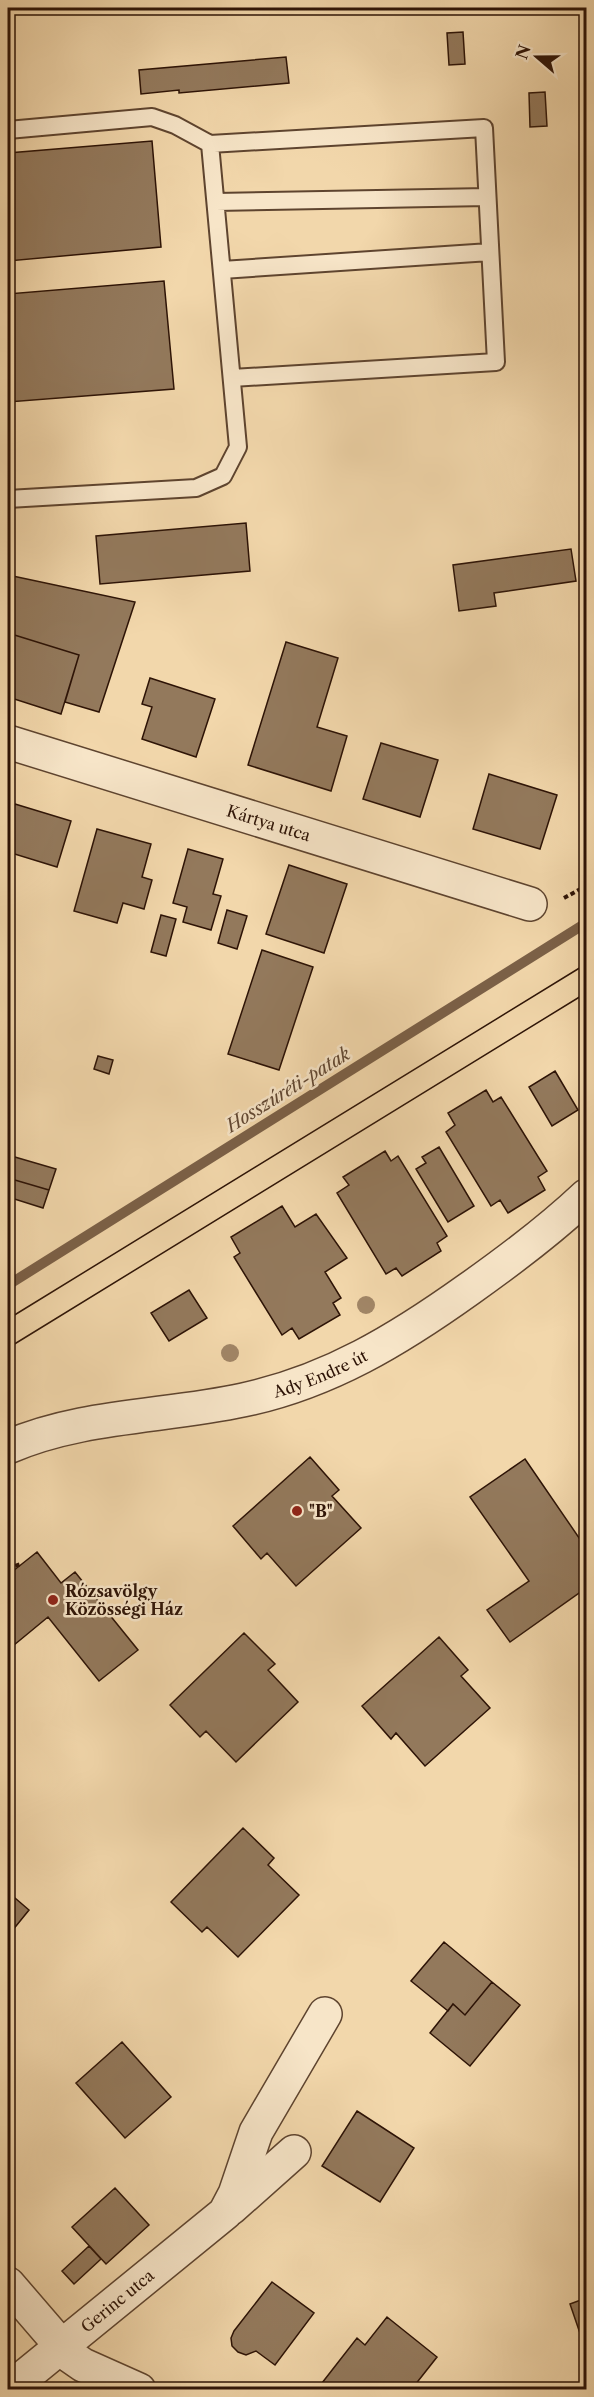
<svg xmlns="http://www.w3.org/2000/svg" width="594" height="2397" font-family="'Libre Caslon Text',serif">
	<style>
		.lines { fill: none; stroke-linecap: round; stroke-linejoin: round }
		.stream { stroke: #7b6047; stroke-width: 10 }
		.building { fill: #93795c; stroke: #2d1306; stroke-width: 1.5 }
		.service-casing { stroke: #5e442f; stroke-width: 20 }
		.minor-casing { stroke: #5e442f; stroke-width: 36 }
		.tertiary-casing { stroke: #5e442f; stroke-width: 36 }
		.path { stroke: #2d1306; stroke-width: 4; stroke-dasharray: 4.5 3; stroke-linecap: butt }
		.service { stroke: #f7e5c8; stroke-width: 16 }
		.minor { stroke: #f7e5c8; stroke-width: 33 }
		.tertiary { stroke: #f7e5c8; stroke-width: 33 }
		.tram { stroke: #2d1306; stroke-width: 1.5 }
		.tree { fill: #a18667 }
		.poi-dot { fill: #8f2418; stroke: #f7e5c8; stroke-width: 2 }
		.labels { text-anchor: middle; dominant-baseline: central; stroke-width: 5; stroke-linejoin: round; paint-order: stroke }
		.street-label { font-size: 16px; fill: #2d1306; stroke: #f7e5c8 }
		.poi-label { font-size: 16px; font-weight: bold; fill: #2d1306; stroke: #f7e5c8; text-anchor: start }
		.water-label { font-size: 18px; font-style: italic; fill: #614732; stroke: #f7e5c8 }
	</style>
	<rect width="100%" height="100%" fill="#f2d7ab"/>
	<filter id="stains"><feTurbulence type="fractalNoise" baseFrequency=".00333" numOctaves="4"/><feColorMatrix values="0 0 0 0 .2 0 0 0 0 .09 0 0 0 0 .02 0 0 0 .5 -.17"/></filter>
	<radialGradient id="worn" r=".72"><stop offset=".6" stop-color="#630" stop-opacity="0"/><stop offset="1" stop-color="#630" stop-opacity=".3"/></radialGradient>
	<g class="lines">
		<path class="stream" d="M8,1285l578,-362"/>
	</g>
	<path class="building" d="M463,32l2,32 -16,1 -2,-32z
		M286,57l3,26 -110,10v-3l-38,4 -2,-24z
		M545,92l2,34 -17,1 -1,-34z
		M152,141l9,106 -153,14v-108z
		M164,281l10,108 -166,13v-115v7z
		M246,523l4,48 -150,13 -4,-48z
		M571,549l5,32 -82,12 2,13 -37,5 -6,-46z
		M8,575l127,27 -36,110 -34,-10 14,-47 -71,-22z
		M8,633l71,22 -18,59 -53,-17z
		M286,642l52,16 -21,69 30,9 -16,55 -83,-26z
		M150,678l65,21 -19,58 -54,-18 10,-32 -10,-3z
		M381,743l57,17 -18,57 -57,-18z
		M489,774l68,21 -17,54 -67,-20z
		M15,804l56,17 -14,46 -49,-15v-24z
		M97,829l54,15 -9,33 10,3 -8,29 -21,-6 -6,20 -43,-12z
		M188,849l35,10 -10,35 8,2 -10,34 -28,-8 4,-15 -14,-4z
		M289,865l58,19 -23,69 -58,-19z
		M227,910l20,6 -10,33 -19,-6z
		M161,915l15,4 -10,37 -15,-4z
		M262,950l51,17 -34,103 -51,-16z
		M98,1056l15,4 -4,14 -15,-5z
		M555,1071l23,39 -26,16 -23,-39z
		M486,1090l7,12 8,-5 46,74 -9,6 7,13 -37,23 -8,-13 -9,6 -45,-74 9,-7 -7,-12z
		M439,1147l35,59 -26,16 -32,-53 10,-6 -4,-6z
		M385,1151l6,10 7,-5 49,80 -10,7 4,8 -39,25 -6,-8 -10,6 -49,-81 12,-8 -6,-8z
		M8,1155l48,14 -7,21 -41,-12z
		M8,1178l41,12 -6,18 -35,-11z
		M282,1206l13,21 21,-13 31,44 -22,14 16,26 -8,5 7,12 -41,24 -7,-11 -10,7 -48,-78 6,-4 -9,-16z
		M189,1290l18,28 -38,23 -18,-28z
		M310,1457l29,33 -7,6 29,32 -65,58 -29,-33 -6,6 -28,-33z
		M525,1459l61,89v40l-76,54 -23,-32 42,-29 -59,-84z
		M37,1552l24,31 14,-11 63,78 -39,31 -51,-64 -40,33v-75z
		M244,1633l31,31 -7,6 30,32 -62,60 -30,-31 -6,6 -30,-32z
		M439,1637l29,33 -7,6 29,32 -65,58 -29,-33 -5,6 -29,-33z
		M243,1828l31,30 -6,7 31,30 -61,62 -31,-30 -5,5 -31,-30z
		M8,1892l21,18 -21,26z
		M444,1942l48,40 -27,33 -12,-11 -5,7 -37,-30z
		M492,1982l28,23 -50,61 -40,-33 23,-29 12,11z
		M122,2042l49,55 -46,41 -49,-55z
		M357,2111l57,37 -34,54 -58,-36z
		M115,2188l34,37 -43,39 -34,-37z
		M89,2246l12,13 -27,25 -12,-13z
		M272,2282l42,31 -39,52 -19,-14 -10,4 -8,-3 -6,-6 -1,-8 3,-7z
		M586,2298v43l-3,1 -13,-38z
		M387,2317l50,40 -26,33h-81l-8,-7 35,-45 8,7z"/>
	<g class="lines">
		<defs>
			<path id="service" d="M8,130l144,-13 23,8 35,19 28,303 -15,29 -27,12 -188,11
				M210,144l274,-16 12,234 -264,16
				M216,202l271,-5
				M222,270l268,-18"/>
			<g id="minor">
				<path id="s1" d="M8,742l522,162"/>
				<path d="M231,2208l63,-56"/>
				<path d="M8,2284l62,72 13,9 56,25"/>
				<path id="s2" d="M8,2390l217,-177 10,-19 21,-62 69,-118"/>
			</g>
			<g id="tertiary">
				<path id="s3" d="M8,1447c73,-32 157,-30 235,-47 86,-18 156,-61 226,-111 41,-29 81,-59 117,-93"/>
			</g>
		</defs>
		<use href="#service" class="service-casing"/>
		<use href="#minor" class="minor-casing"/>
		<use href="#tertiary" class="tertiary-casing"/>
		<path class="path" d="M564,898l22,-12
			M8,1568l13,-4"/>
		<use href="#service" class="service"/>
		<use href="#minor" class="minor"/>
		<use href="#tertiary" class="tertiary"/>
		<path class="tram" d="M8,1319l578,-355
			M8,1348l578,-355"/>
	</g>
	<g class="tree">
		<circle cx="366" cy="1305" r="9"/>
		<circle cx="230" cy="1353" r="9"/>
	</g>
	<g class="poi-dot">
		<circle cx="297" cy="1511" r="6"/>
		<circle cx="53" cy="1600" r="6"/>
	</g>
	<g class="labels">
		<g class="street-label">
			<text stroke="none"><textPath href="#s1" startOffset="273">Kártya utca</textPath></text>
			<text stroke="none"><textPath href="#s3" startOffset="322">Ady Endre út</textPath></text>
			<text stroke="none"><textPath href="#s2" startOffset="141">Gerinc utca</textPath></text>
		</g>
		<g class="poi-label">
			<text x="309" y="1511">"B"</text>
			<text x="65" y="1591">Rózsavölgy<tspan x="65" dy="18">Közösségi Ház</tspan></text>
		</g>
		<g class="water-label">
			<text transform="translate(288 1090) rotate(-32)">Hosszúréti-patak</text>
		</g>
	</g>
	<rect width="594" height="2397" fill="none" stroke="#f2d7ab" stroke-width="30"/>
	<rect x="9" y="9" width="576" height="2379" fill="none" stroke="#2d1306" stroke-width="3"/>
	<rect x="15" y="15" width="564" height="2367" fill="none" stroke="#2d1306" stroke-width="1.5"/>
	<g transform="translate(537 57) rotate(290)" stroke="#f7e5c8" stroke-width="4.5" paint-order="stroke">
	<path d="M0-4.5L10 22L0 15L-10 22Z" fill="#2d1306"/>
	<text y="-9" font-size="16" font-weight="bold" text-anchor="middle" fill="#2d1306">N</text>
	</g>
	<rect width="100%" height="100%" filter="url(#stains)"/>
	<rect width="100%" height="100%" fill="url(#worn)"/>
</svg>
